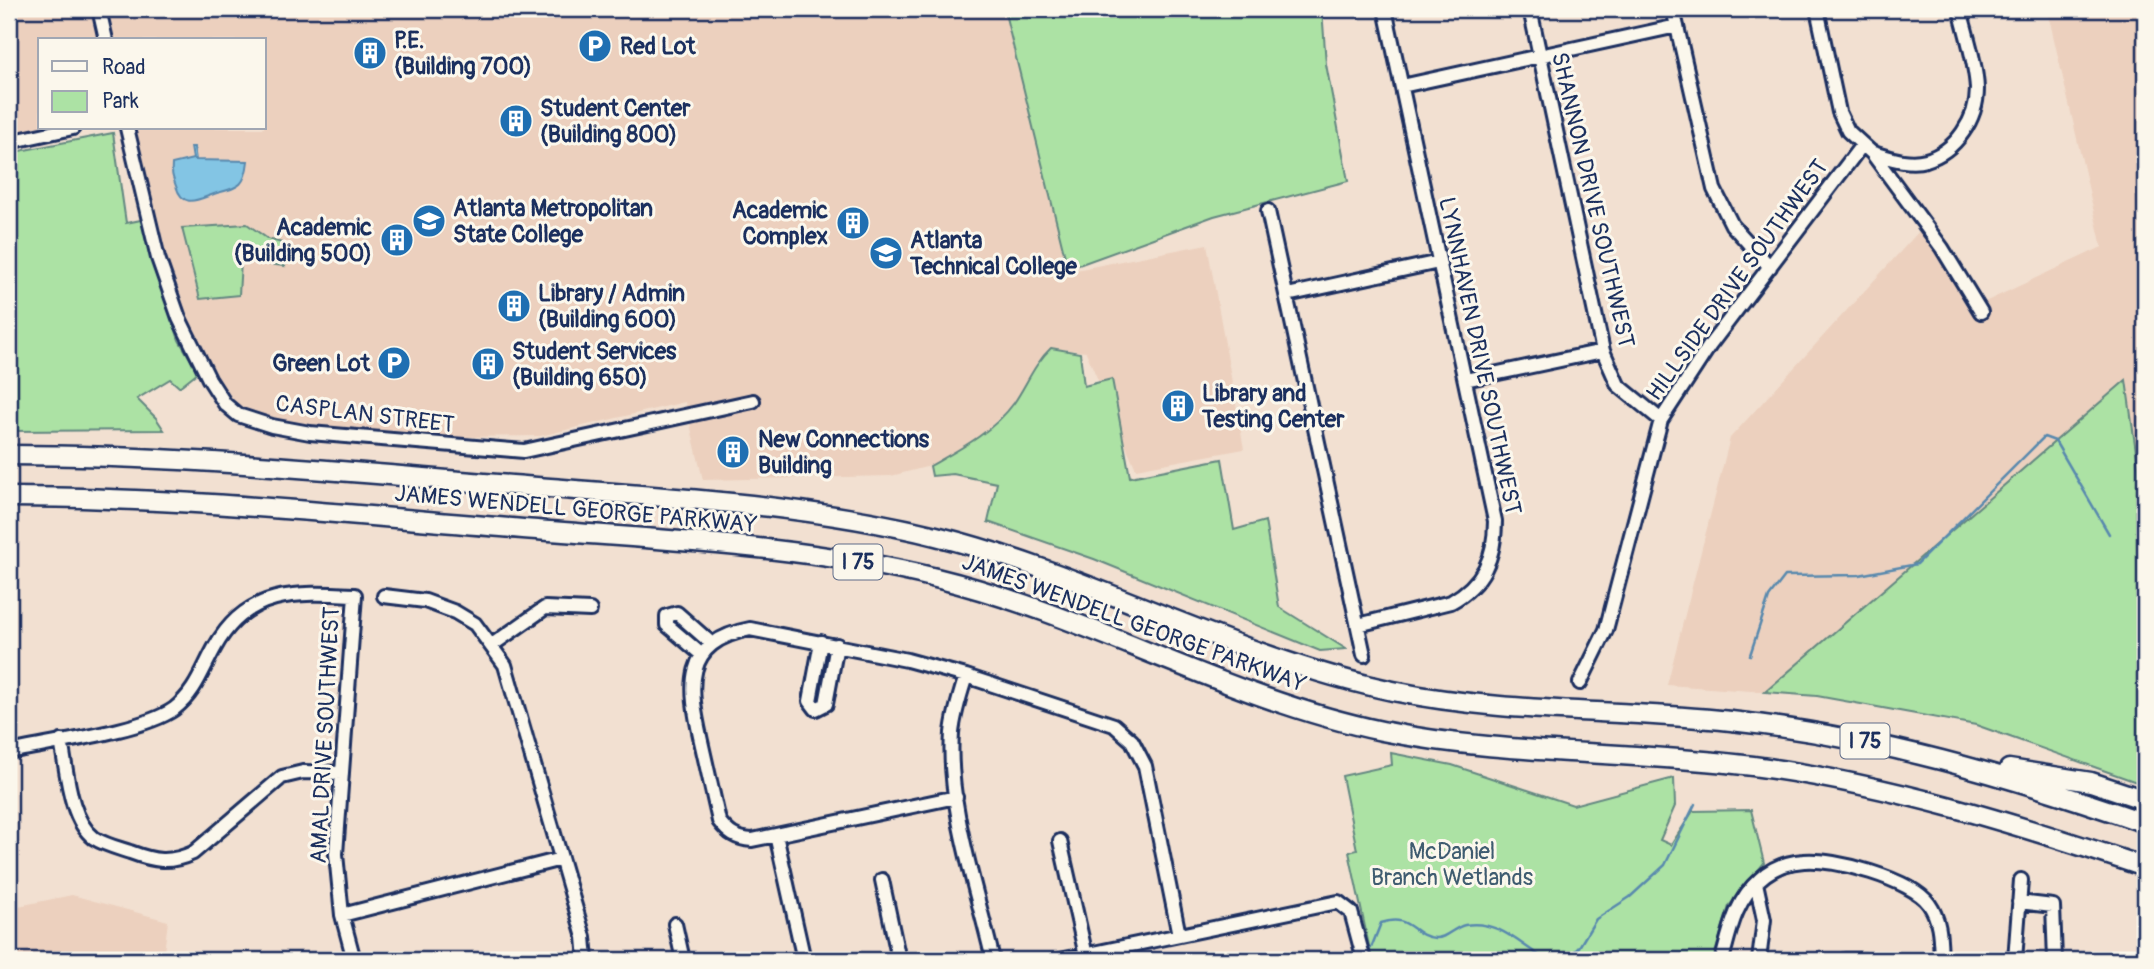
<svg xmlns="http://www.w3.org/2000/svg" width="2154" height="969" font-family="Pangolin,sans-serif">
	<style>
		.built { fill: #ecd0be }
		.green { fill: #ace2a4; stroke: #648881; stroke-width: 2 }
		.water { fill: #83c5e4; stroke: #5989ae; stroke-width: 2 }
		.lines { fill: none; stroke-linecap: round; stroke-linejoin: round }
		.stream { stroke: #5989ae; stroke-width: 2.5 }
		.minor-casing { stroke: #1b2f5e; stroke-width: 18 }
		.highway-casing { stroke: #1b2f5e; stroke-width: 23 }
		.minor { stroke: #fbf7ec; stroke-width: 12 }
		.highway { stroke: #fbf7ec; stroke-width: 18 }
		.labels { text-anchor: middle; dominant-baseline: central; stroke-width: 6; stroke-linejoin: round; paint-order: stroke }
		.shield { fill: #fbf7ec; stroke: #5e6b89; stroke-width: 2 }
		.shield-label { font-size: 21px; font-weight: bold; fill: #1b2f5e }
		.poi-label { font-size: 23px; font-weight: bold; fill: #1b2f5e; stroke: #fbf7ec; text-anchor: start }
		.street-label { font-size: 23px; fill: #1b2f5e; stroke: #fbf7ec }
		.park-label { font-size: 23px; fill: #3f5c70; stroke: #fbf7ec }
	</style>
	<rect width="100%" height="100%" fill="#f2e0d1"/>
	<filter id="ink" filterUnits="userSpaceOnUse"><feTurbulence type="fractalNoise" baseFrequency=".0143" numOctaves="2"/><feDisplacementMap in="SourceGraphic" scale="14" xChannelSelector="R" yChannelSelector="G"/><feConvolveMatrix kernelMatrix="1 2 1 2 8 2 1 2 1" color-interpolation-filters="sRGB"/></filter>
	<g filter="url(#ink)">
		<path class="built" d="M9,9h81l7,31h-57v87l-31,7z
			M108,9h896l63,253 -1,10 141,-28 37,205 -108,20 -50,-117 -35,-4 -12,12 -26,45 -38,36 -45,25 -39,10 -188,4 -18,-78 -145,34 -80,1 -131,-10 -56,-8 -39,-12 -32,-51 -32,-85 -36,-143h130v-88h-149z
			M2047,9h98v507l-20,-135 -360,311 -98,-7 63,-247 192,-210 52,79 128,-60z
			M72,895l96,26 -5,39h-146l-8,-52z"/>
		<path class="green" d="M1004,9h318l4,55 22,117 -134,35 -138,50 -9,-1z
			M113,133l13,90 15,-3 38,120 19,32 -19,15 -9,-8 -33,20 19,19 8,12 -155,1v-278z
			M247,224l21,15 14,4 3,23 -44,-5 -2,34 -39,4 -18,-71z
			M1051,348l29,5 4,33 28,-7 18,98 92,-18 12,71 31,-9 14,86 67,42 -26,2 -226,-92 -106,-37 9,-39 -44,-9 -21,2 -2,-10c30,-17 63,-34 84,-63 13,-19 20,-39 37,-55z
			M2126,380l19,136v269l-169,-60 -159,-29 -52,-4z
			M1391,753l61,12 121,40 101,-27 1,28 -15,34 11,5 22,-34 58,-1 13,53 -35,43 -16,54h-341l-23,-108 8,-2 -15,-74 50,-11z"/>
		<path class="water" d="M191,147h3l2,13 52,1c-3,27 -10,26 -34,33 -17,6 -31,15 -38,-8 -3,-8 -5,-13 -4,-22l21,-5z"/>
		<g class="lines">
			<path class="stream" d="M1750,655l19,-58 16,-21 74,-1 58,-11 127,-127 11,4 54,93
				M1367,949l4,-1 10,-25c30,-10 30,13 54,15 11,1 19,-11 30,-13 33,-6 55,20 82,35
				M1330,960l27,-8
				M1566,960l13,-13 17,-28 34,-22 35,-32 30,-61"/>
			<defs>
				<path id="minor" d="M99,9l7,31
					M1530,9l73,342 15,34 43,35
					M1673,9l41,180 18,36 38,42
					M1817,9l22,103 9,19 24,22 70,95 39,64
					M1402,86l275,-60
					M127,128l31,130 21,60 30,61 16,25 13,11 34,11 38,7 214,18 229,-50
					M9,142l64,-14
					M1873,153c17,5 35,12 53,7 30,-9 51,-41 51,-71 -1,-26 -11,-55 -17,-80
					M1268,211l96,444
					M1287,295l152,-33
					M1465,380l138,-29
					M384,596l41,5 30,11 20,12 30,41 79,272 2,23
					M1358,625l93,-23c32,-18 44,-44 44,-81l-110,-512
					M821,642l-11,59 6,8 10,-5 11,-59
					M492,645l53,-37 45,2
					M702,655l-35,-30v-9l10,-3 35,31
					M966,676c-6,19 -12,37 -14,57 -5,72 25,157 41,227
					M1580,683l26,-53 55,-210 49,-75 152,-200
					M61,741c6,29 8,78 33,97 11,7 24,10 36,14 24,9 39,12 63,1l89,-76 21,-5 38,1
					M9,752c41,-9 134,-21 165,-43 22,-17 28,-39 41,-62 32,-58 82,-55 140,-52l-19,259 6,61 12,45
					M956,797l-204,43c-16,-1 -24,-7 -33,-19 -6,-27 -12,-53 -18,-80 -12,-54 -19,-99 49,-112l157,31 59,16 148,49 18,16 13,25 34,169
					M776,835l28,125
					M1060,841l27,119
					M882,880l17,80
					M1756,883l8,37 -5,40
					M2019,902l34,4 2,54
					M342,915l219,-56
					M675,924l8,36
					M1060,960l278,-58 13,10 13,48
					M1722,960c8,-30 13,-59 38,-81 12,-11 28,-17 44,-18 29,-3 107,18 125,43 12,17 11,36 12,56
					M1845,960h19
					M2015,960l6,-80"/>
				<path id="highway" d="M9,455c168,0 336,17 503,30 142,12 285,17 424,51 157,39 299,122 457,155 110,23 226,18 338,30 143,15 279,55 414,102
					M9,497c172,0 343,18 514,32 138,11 279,16 413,49 153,37 292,121 446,153 122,25 248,19 371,35 136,18 263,58 392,101
					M2009,769l82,13 54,18"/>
			</defs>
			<use href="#minor" class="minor-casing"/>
			<use href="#highway" class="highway-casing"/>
			<use href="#minor" class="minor"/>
			<use href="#highway" class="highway"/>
		</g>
	</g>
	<defs>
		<symbol id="parking-disc" viewBox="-11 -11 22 22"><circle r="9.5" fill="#1f6fb2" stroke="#fbf7ec"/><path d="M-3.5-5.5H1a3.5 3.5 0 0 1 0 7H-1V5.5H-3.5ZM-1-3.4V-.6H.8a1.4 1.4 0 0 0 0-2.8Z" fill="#fff"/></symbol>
		<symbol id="building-disc" viewBox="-11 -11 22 22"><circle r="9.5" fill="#1f6fb2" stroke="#fbf7ec"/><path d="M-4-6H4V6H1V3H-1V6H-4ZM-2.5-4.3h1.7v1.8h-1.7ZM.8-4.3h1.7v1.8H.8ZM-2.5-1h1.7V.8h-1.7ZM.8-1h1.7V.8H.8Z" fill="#fff"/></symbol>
		<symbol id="university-disc" viewBox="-11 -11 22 22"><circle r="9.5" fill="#1f6fb2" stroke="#fbf7ec"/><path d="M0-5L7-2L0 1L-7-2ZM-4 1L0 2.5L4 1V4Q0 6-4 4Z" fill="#fff"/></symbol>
	</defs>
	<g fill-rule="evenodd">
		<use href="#parking-disc" x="576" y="27" width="38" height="38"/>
		<use href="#building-disc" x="351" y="34" width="38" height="38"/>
		<use href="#building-disc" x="497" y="102" width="38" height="38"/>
		<use href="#university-disc" x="410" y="202" width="38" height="38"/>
		<use href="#building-disc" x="834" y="204" width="38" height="38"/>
		<use href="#building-disc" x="378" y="221" width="38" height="38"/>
		<use href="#university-disc" x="867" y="234" width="38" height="38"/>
		<use href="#building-disc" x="495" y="287" width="38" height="38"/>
		<use href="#parking-disc" x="375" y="344" width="38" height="38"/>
		<use href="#building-disc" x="469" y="345" width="38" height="38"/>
		<use href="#building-disc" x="1159" y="387" width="38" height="38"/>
		<use href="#building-disc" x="714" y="433" width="38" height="38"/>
	</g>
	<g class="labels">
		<g class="shield">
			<rect x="833.5" y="544.5" width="49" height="35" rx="5"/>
			<rect x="1840.5" y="723.5" width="49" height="35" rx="5"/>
		</g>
		<g class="shield-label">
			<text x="858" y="562">I 75</text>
			<text x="1865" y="741">I 75</text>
		</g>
		<g class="poi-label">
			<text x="394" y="40">P.E.<tspan x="394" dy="26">(Building 700)</tspan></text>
			<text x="620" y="46">Red Lot</text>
			<text x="540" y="108">Student Center<tspan x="540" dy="26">(Building 800)</tspan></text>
			<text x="453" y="208">Atlanta Metropolitan<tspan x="453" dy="26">State College</tspan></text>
			<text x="828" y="210" text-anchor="end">Academic<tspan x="828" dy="26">Complex</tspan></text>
			<text x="372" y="227" text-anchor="end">Academic<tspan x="372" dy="26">(Building 500)</tspan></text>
			<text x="910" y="240">Atlanta<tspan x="910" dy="26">Technical College</tspan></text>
			<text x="538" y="293">Library / Admin<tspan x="538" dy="26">(Building 600)</tspan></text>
			<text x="512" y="351">Student Services<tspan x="512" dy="26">(Building 650)</tspan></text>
			<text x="370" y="363" text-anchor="end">Green Lot</text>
			<text x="1202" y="393">Library and<tspan x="1202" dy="26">Testing Center</tspan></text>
			<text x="758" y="439">New Connections<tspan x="758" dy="26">Building</tspan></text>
		</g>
		<g class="street-label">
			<text transform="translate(1593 200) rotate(77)">SHANNON DRIVE SOUTHWEST</text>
			<text transform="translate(1737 280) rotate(-54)">HILLSIDE DRIVE SOUTHWEST</text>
			<text transform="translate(1480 356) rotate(78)">LYNNHAVEN DRIVE SOUTHWEST</text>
			<text transform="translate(365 414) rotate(7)">CASPLAN STREET</text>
			<text transform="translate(576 509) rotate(5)">JAMES WENDELL GEORGE PARKWAY</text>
			<text transform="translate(1134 623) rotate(20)">JAMES WENDELL GEORGE PARKWAY</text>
			<text transform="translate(325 735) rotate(-87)">AMAL DRIVE SOUTHWEST</text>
		</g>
		<g class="park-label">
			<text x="1452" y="851">McDaniel<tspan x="1452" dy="26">Branch Wetlands</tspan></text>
		</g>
	</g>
	<rect width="2154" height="969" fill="none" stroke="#fbf7ec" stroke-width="35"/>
	<rect x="18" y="18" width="2119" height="934" fill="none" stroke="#1b2f5e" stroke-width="2.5" filter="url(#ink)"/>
	<rect x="38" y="38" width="228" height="91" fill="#fbf7ec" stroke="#a1a7b3" stroke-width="2"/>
	<rect x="52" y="61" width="35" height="10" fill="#fbf7ec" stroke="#a1a7b3" stroke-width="2"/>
	<text x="102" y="74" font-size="21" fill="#1b2f5e">Road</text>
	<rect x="52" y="91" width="35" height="21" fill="#ace2a4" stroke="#a1a7b3" stroke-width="2"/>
	<text x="102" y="108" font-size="21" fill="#1b2f5e">Park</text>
</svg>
